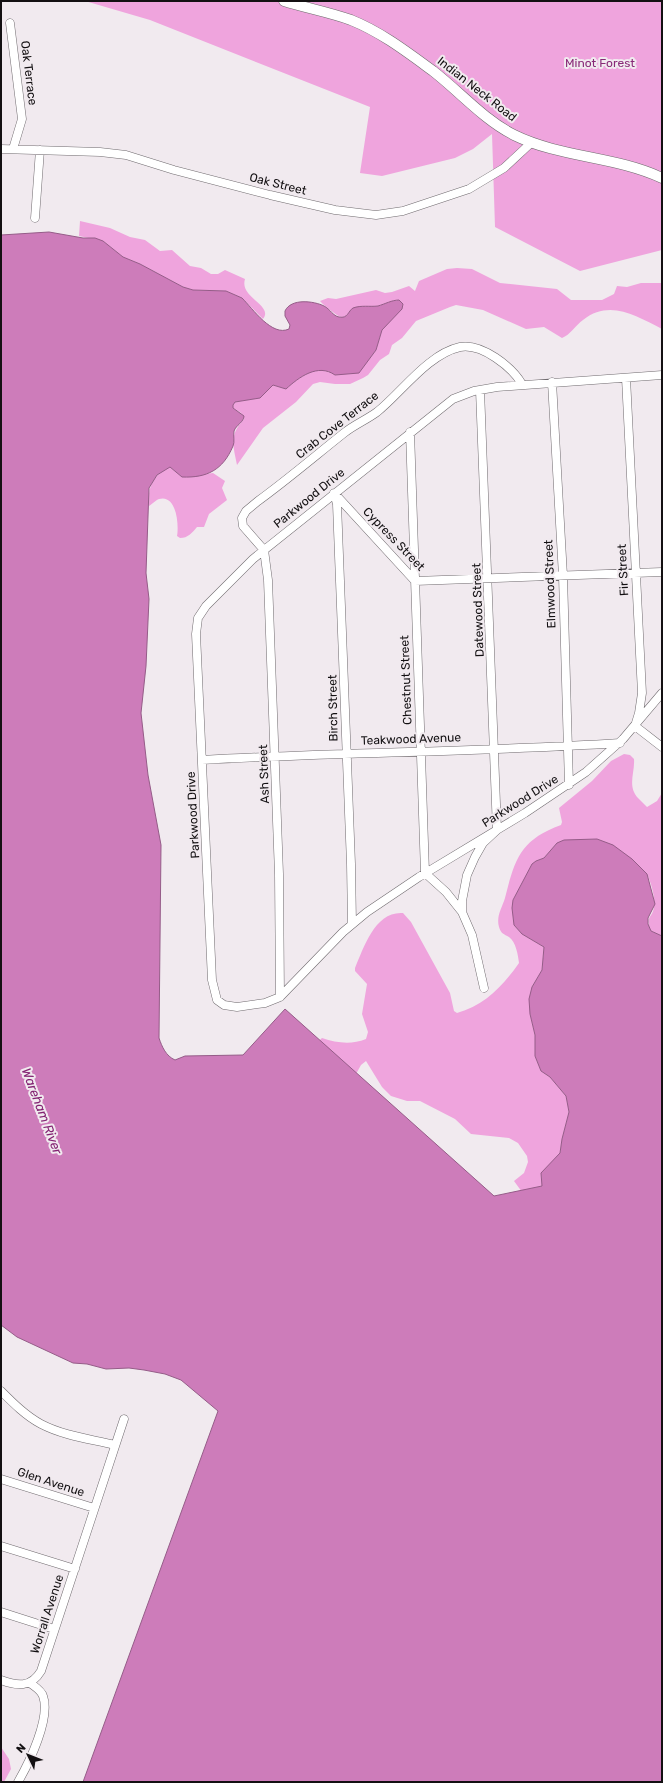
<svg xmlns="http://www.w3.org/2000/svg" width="663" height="1783" font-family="Rubik,sans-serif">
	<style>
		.green { fill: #efa4dd }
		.water { fill: #cd7cba; stroke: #955c88 }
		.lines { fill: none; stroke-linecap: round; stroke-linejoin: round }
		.minor-casing { stroke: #706b6f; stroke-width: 9 }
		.tertiary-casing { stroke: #706b6f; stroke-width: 11 }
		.minor { stroke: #fff; stroke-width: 8 }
		.tertiary { stroke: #fff; stroke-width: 10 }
		.labels { text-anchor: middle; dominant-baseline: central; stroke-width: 4; stroke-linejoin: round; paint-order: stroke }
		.park-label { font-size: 12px; fill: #882977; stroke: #f1eaef }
		.street-label { font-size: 12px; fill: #131012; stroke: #f1eaef }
		.water-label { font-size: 13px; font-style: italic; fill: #832372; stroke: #f1eaef }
	</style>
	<rect width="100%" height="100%" fill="#f1eaef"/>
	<path class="green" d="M85,1h577v249l-82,21 -85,-44 -3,-93 -19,15 -18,9 -73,18 -22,-3 10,-66 -220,-87z
		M80,221l30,7 20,9 15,3 15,11 12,-1 18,16 11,2 10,6h7l7,-4 20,9c-6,19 29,26 18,40l-21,-21 -16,-7 -33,-1 -10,-3 -43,-23 -17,-7 -20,-16 -24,-5z
		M457,268l15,1 28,14 57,6 14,11h31l12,-6 3,-8 10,1 14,-4h21v46c-26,-13 -52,-30 -79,-9 -7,5 -13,15 -21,18l-18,-11 -18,2 -43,-19 -27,-5 -6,2 -34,14 -14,17 -10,7 -3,9 -9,6 -12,15 -5,3 -13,6h-15l-15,-2 -7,2 -17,18 -33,26 -26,37c-4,-20 -8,-30 7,-46l-3,-6 -8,-5v-3l2,-3 25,-4 13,-13 13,4c13,-12 32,-26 49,-14l34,-16 7,-9 6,-20 21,-24 -7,-6 -18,6 -25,3c-10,11 -11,10 -23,1 -4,-4 -7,-5 -10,-9l8,-3 8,1 40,-9 9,3 7,-1 17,-6 6,5 4,-10 28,-12z
		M170,467l12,10 31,-4 12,8 -3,7 5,12 -18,14 -5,13h-7c-5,6 -9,11 -17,11l-3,-2c2,-10 0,-42 -18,-37 -3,1 -7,5 -10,7 -2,-18 4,-32 21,-39z
		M624,754l6,1 4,4c1,14 -7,27 4,39 3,3 6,6 9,9l10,-6 5,-8v143l-11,-5c-7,-16 3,-13 3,-26 1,-9 -3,-22 -7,-31l-54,-35 -36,4 -13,15 -8,3 -16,26 -7,13 1,25 8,9 22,13 -2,23 -10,17 -2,27 5,21v21l6,15 9,6 16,19 3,16 -7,27 -2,14 -19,24 2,9 -21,6 -8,-11 10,-8 4,-11 -1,-6 -9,-13 -9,-5 -38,-4 -16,-15 -35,-18h-13l-16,-5 -9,-9 -16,-26 -5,4 -5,9 -45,-26 11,-10c15,5 29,7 44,1l2,-7 -6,-18 5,-30 -12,-13v-3c9,-21 20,-57 48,-55l8,9 39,71 4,18 3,2c27,-7 46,-27 62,-50 -1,-8 -3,-21 -10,-26 -5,-3 -8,-3 -10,-10 -3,-11 3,-19 6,-29 10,-39 15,-58 56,-73l1,-3 -3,-14 33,-27 19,-20z
		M1,1747l8,12 2,10 -7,13h-3z"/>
	<path class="water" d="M49,232l34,6h12l8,3 20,16 17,7 43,23 10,3 33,1 16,7c11,11 30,39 47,31l1,-4 -5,-9v-5c6,-13 29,-10 39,-5 6,3 9,10 15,11 9,2 9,-6 14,-9 8,-3 17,-1 25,-2 7,-2 14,-6 21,-6l4,4 -1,5 -20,21 -6,20 -17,23 -24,2c-17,-12 -36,2 -49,14l-13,-4 -13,13 -25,4 -2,3v3l11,8c0,6 -8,9 -10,15 -1,5 1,11 -1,15 -10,24 -26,32 -51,31l-12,-10 -13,8 -8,13 -3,85 3,26 -3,67 -5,47 7,62 13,70 -2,193c3,9 7,18 16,22l10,-4 58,-1 42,-46 209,187 48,-10 -1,-13 19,-20 2,-14 7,-27 -3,-16 -16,-19 -9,-6 -6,-15v-21l-5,-21 -1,-15 3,-12 10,-17 2,-23 -22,-13 -8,-9 -2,-17 1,-8 19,-36 4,-3 8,-3 13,-15 7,-3 33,-1 16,6 19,14 15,15 8,30 -7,14v6l3,7 11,5v846h-579l135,-371 -37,-31 -16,-6 -21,-4 -15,-2 -23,1 -19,-5 -14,-1 -56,-26 -16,-12v-1090z"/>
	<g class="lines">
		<defs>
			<path id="minor" d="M10,23l12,96 -9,30
				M1,149l99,3 26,3 48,15 96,25 65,15 41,5 27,-4 66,-22 35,-21 28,-26
				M35,218l5,-68
				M662,375l-165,12 -23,4 -21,8 -200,160 -47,47 -8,12 -2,16 16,346 5,20 7,5 13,2 28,-4 15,-6 63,-65 24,-20 52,-35 106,-64 61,-41 37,-33 39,-46
				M626,378l16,315 -3,20 -4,13 27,21
				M552,382l11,194 6,209
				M480,390l17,440 -14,13 -8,14 -8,18 -5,26v11l10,23 12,53
				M410,432l15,441 21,19 16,20
				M334,493l3,11 14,360 1,60
				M336,495l79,86 247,-9
				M202,760c139,-8 279,-8 418,-17
				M280,997l-1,-123 -11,-294 -4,-30 -21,-24 -1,-8 4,-7 12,-10c29,-21 57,-45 86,-68 10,-8 22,-13 33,-21 24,-19 51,-58 83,-65 22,-4 52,20 62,37
				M1,1391c12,12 25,25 40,33 23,12 50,15 74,21
				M1,1479l93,29
				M1,1546l74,23
				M1,1612l53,17
				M1,1680c16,6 30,8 40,-9l83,-252
				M18,1782c11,-19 33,-64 25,-86 -2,-6 -8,-9 -13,-13"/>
			<path id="tertiary" d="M284,1c22,7 45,11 67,19 30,12 56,32 82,51 27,21 50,48 81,64 47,23 101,21 148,43"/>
		</defs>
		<use href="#minor" class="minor-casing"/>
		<use href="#tertiary" class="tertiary-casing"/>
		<use href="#minor" class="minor"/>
		<use href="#tertiary" class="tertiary"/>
	</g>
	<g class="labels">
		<g class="park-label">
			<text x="600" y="63">Minot Forest</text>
		</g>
		<g class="street-label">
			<text transform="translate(29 73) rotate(83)">Oak Terrace</text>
			<text transform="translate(477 89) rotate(38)">Indian Neck Road</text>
			<text transform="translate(278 184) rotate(14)">Oak Street</text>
			<text transform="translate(337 425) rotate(-38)">Crab Cove Terrace</text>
			<text transform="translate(309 498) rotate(-39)">Parkwood Drive</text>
			<text transform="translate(394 539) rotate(46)">Cypress Street</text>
			<text transform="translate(623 570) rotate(-93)">Fir Street</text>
			<text transform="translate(550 584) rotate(-92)">Elmwood Street</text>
			<text transform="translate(478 610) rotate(-92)">Datewood Street</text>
			<text transform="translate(406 680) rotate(-92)">Chestnut Street</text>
			<text transform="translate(333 708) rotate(-91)">Birch Street</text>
			<text transform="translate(411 739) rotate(-2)">Teakwood Avenue</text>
			<text transform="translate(264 774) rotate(-92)">Ash Street</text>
			<text transform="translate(520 801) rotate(-32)">Parkwood Drive</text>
			<text transform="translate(193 815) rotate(-93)">Parkwood Drive</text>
			<text transform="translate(51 1482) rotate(18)">Glen Avenue</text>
			<text transform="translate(47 1614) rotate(-72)">Worrall Avenue</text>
		</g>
		<g class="water-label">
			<text transform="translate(42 1111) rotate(69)">Wareham River</text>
		</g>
	</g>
	<rect width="663" height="1783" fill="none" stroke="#131012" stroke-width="4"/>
	<g transform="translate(28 1755) rotate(313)" stroke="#f1eaef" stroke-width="3" paint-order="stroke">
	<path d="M0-3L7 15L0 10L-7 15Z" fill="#131012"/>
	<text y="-6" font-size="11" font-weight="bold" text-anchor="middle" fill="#131012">N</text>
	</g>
</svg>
